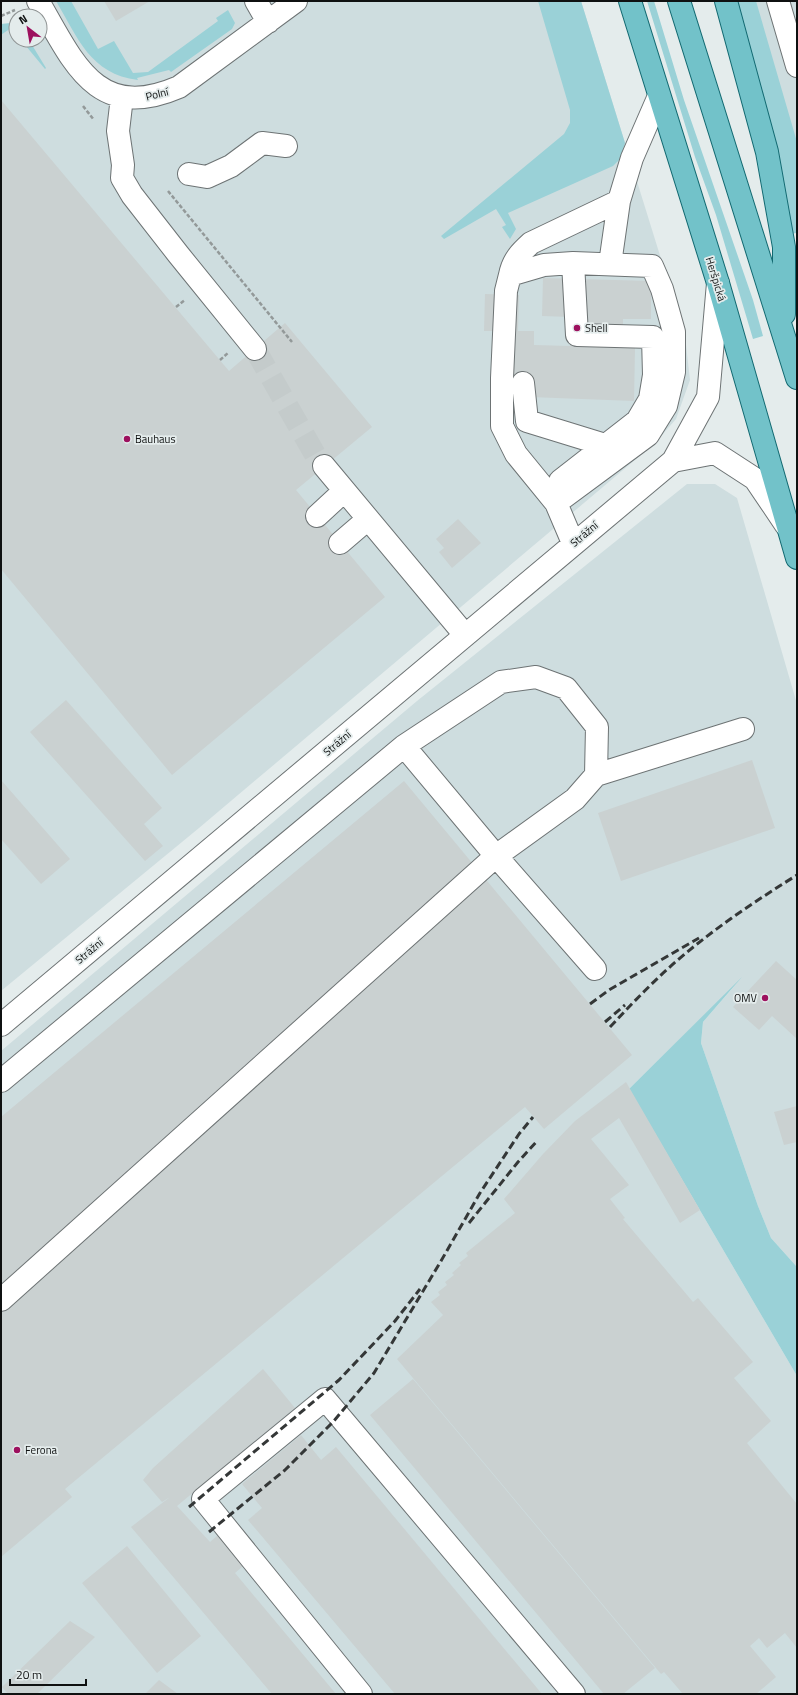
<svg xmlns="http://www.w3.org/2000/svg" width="798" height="1695" font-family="'Titillium Web',sans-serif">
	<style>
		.built { fill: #cedddf }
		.green { fill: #9ad1d7 }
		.building { fill: #cad1d1 }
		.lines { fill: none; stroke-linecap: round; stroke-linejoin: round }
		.minor-tunnel { stroke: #c4cbcb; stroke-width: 22; stroke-dasharray: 22 11; stroke-linecap: butt }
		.minor-casing { stroke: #6d7374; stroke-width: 24 }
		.major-casing { stroke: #126971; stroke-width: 24 }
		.path { stroke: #939999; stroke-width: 2.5; stroke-dasharray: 4 2; stroke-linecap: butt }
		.minor { stroke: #fff; stroke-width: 22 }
		.major { stroke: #72c2c9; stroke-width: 22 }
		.rail { stroke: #343737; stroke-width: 3; stroke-dasharray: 8 4; stroke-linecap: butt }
		.poi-dot { fill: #9d105e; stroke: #e4ecec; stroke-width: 1.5 }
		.labels { text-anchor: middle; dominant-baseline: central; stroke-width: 3.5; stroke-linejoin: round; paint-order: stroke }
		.street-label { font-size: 11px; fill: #0f1111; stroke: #e4ecec }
		.poi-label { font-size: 11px; fill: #0f1111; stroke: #e4ecec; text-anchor: start }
	</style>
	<rect width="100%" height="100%" fill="#e4ecec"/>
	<path class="built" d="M43,1h538l104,335 5,44 -14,39 -21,24 -456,385 -198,163v-956l15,-12v17h24v-24h-15z
		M736,1h61v195z
		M687,484h28l22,14 60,206v563l-26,-29 -13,-32 -57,-163 2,-21 34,-39 -108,106 168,287v318h-796v-643l416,-350z"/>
	<path class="green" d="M56,1h15l27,48 16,-8 19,32 15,-1 70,-51 -2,-3 12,-8 7,13 -3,6 -61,43 -2,-2 -32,8 1,2c-48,-6 -60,-42 -82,-79z
		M538,1h43l44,142 -5,16 -7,7 -105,47 8,16 -6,10 -8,-12 4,-2 -10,-16 -52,30 -3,-3 123,-102 6,-11v-13z
		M647,1h7l30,99 69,200 10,36 -10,3 -37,-124 -21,-58z
		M733,1h23l41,141v91l-8,1z
		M10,23l6,2v9l-5,-6 -10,7v-11z
		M21,40h8l17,28 -1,1z
		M742,977l-39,45 -2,21 57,163 13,32 26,29v109l-168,-287z"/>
	<path class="building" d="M104,1h46l-34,20z
		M1,100l228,271 56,-48 87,104 -76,63 89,107 -213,178 -171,-206z
		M543,278l108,3v38h-28v29h12l-1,53 -104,-4 1,-20 -21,-1 1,-45h-27l1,-37 34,1 -1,36h16v14l36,1v-29l-28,-1z
		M458,519l23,24 -29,25 -13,-16 5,-4 -8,-9z
		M66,700l96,108 -18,16 19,22 -18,15 -115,-129z
		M752,760l23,68 -154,53 -23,-68z
		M1,780l69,79 -29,25 -40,-45z
		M404,781l228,274 -88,74 -19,-22 -460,382 7,8 -71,60v-440z
		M776,961l21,19v59l-25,-23 -13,14 -26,-23z
		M626,1082l74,128 -20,13 -61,-105 -28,21 38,46 -19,14 15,19 -2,1 70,83 5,-4 55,64 -19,16 37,43 -24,22 50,61v144l-12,-15 -18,15 -8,-10 -9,8 26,31 -20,17h-73l-19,-22 -3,2 -264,-315 46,-44 -12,-13 9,-7 -2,-3 9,-7 -2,-3 9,-7 -2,-2 9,-8 -2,-2 9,-7 -2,-3 49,-40 -11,-14 39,-45 32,-33z
		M797,1106v36l-13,3 -10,-33z
		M263,1369l32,39 -118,98 33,36 15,-13 25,31 -15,13 101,121h-64l-141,-167 39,-30 -8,5 -19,-22 10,-12z
		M413,1379l242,289 -32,26h-19l-234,-279z
		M301,1435l20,25 15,-13 206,247h-147l-147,-174 14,-12 -20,-24z
		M127,1546l74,90 -44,37 -75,-90z
		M70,1621l25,16 -58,57h-29l-6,-7z
		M159,1680l19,14h-33z"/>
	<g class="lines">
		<path class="minor-tunnel" d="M255,349l62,109 7,8"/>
		<defs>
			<path id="minor" d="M38,1c35,60 58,122 141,86l117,-86
				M256,1l12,21
				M778,1l19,65
				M122,97l-4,34 5,34 -1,13 10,17 46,59 77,95
				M189,174l18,3 24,-11 31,-23 24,3
				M573,263l79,3 10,23 12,43v40l-8,34 -18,29 -92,68 -40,-49 -14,-28v-48l4,-87 4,-16 34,-10z
				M573,263l4,72 76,2 1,38 -4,24 -13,22 -77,60 -4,22 17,40
				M610,264l9,-63
				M510,275c3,-15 10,-22 21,-32l88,-42 13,-43 27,-62
				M718,283l-10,114 -35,64 42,-8 40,26 31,46
				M523,383l4,38 78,24
				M324,466l141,169
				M317,516l27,-25
				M340,543l28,-24
				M404,746l92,110 99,113
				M596,775l147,-46
				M1,1025l672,-564
				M1,1081l403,-335 97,-64 35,-5 30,11 31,39 -1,48 -21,24 -79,57 -495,444
				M361,1694l-158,-195 122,-100 249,295"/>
			<path id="major" d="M630,1l88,282 79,275
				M679,1l118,377
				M726,1l41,151 17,95v67"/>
		</defs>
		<use href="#minor" class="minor-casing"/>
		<use href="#major" class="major-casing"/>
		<path class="path" d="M1,16l14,-6
			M83,106l11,14
			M168,191l124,151
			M176,307l9,-7
			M220,360l8,-7"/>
		<use href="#minor" class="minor"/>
		<use href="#major" class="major"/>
		<path class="rail" d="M590,1004l19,-14 90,-52
			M605,1022l20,-17
			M610,1027c16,-17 32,-34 49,-50 41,-39 90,-72 138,-102
			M469,1223l49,-61 20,-22
			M189,1507l150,-127 56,-59 25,-32
			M209,1532l76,-62 48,-48 41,-49 67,-112 39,-68 39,-59 14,-17"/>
	</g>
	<g class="poi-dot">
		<circle cx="577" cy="328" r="4"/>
		<circle cx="127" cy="439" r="4"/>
		<circle cx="765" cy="998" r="4"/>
		<circle cx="17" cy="1450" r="4"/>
	</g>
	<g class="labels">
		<g class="street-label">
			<text transform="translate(157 94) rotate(-14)">Polní</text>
			<text transform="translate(716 279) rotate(73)">Heršpická</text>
			<text transform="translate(584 534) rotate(-40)">Strážní</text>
			<text transform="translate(337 743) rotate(-40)">Strážní</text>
			<text transform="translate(89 951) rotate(-40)">Strážní</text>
		</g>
		<g class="poi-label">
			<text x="585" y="328">Shell</text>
			<text x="135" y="439">Bauhaus</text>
			<text x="757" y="998" text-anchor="end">OMV</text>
			<text x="25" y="1450">Ferona</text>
		</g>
	</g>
	<rect width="798" height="1695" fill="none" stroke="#0f1111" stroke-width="4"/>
	<g transform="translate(28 28) rotate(329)"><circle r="19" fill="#e4ecec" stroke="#8f9494"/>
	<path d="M0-3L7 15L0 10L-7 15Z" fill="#9d105e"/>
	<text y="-6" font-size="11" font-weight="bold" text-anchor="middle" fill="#0f1111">N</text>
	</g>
	<path d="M10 1679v6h76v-6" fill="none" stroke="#0f1111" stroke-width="2"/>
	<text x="16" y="1679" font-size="12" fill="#0f1111" stroke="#e4ecec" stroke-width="3" paint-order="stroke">20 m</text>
</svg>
